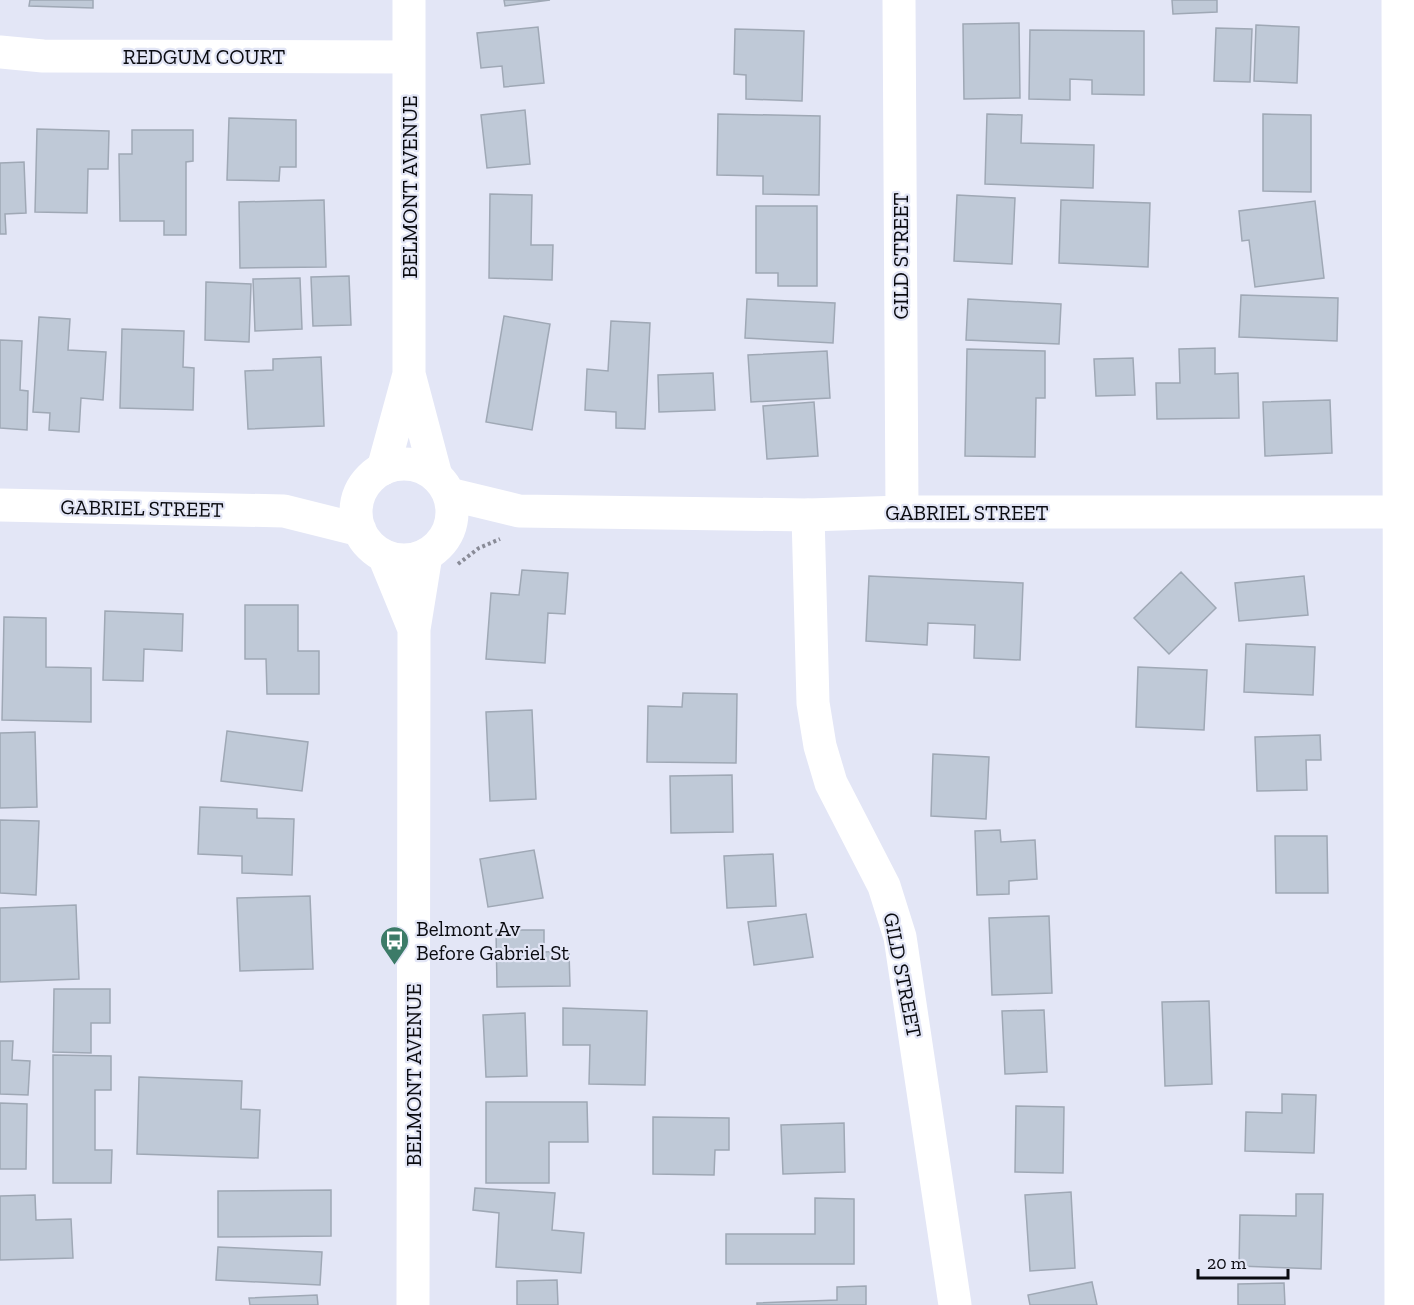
<svg xmlns="http://www.w3.org/2000/svg" width="1414" height="1305" font-family="'Zilla Slab',serif">
	<style>
		.building { fill: #bfc9d7; stroke: #9fa8b5; stroke-width: 1.5 }
		.lines { fill: none; stroke-linecap: round; stroke-linejoin: round }
		.path { stroke: #898b97; stroke-width: 4; stroke-dasharray: 3 3; stroke-linecap: butt }
		.minor { stroke: #fff; stroke-width: 33 }
		.tertiary { stroke: #fff; stroke-width: 33 }
		.labels { text-anchor: middle; dominant-baseline: central; stroke-width: 4.5; stroke-linejoin: round; paint-order: stroke }
		.street-label { font-size: 21px; fill: #0a0b10; stroke: #e3e6f6 }
		.poi-label { font-size: 21px; fill: #0a0b10; stroke: #e3e6f6; text-anchor: start }
	</style>
	<rect width="100%" height="100%" fill="#e3e6f6"/>
	<path class="building" d="M30,0h63v8l-64,-2z
		M504,0h46l-45,6z
		M1172,0h45v12l-44,2z
		M1019,23l1,75 -56,1 -1,-75z
		M1256,25l43,2 -2,56 -43,-2z
		M538,27l6,56 -40,4 -2,-21 -21,2 -4,-35z
		M1216,28l36,1 -2,53 -36,-1z
		M735,29l69,2 -2,70 -56,-2v-24l-12,-1z
		M1030,30l114,1v64l-52,-1v-14l-22,-1v21l-41,-1z
		M525,110l5,54 -43,4 -6,-53z
		M718,114l102,2 -1,79 -56,-1v-18l-46,-1z
		M987,114l35,1 -1,28 73,2 -1,43 -108,-4z
		M1263,114l48,1v77l-48,-1z
		M229,118l67,2v47h-16l-1,14 -52,-1z
		M37,129l72,2 -1,38h-20l-1,44 -52,-1z
		M132,130h61v31l-7,1v73h-22v-14h-44l-1,-67h13z
		M24,162l2,51 -21,1 1,20h-6v-71z
		M490,194l42,1 -1,50h22l-1,35 -63,-2z
		M957,195l58,3 -3,66 -58,-3z
		M324,200l2,67 -86,1 -1,-66z
		M1061,200l89,3 -2,64 -89,-4z
		M1315,201l9,77 -69,9 -6,-47 -7,1 -3,-30z
		M756,206h61v80h-39v-13h-22z
		M349,276l2,49 -38,1 -2,-49z
		M300,278l2,51 -47,2 -2,-52z
		M206,282l45,2 -2,58 -44,-2z
		M1241,295l97,3 -1,43 -98,-4z
		M747,299l88,4 -2,40 -88,-5z
		M968,299l93,5 -2,40 -93,-4z
		M504,316l46,8 -18,106 -46,-8z
		M39,317l31,2 -2,31 38,2 -3,48 -22,-2 -2,34 -30,-2 1,-17 -17,-1z
		M611,321l39,2 -5,106 -29,-1v-16l-31,-2 2,-41 21,2z
		M122,329l62,2 -1,36 11,1 -1,42 -73,-2z
		M0,340l22,1 -2,49 8,1 -1,39 -27,-2z
		M1215,348v26l23,-1 1,45 -82,1 -1,-36h24l-1,-34z
		M967,349l78,2v47h-9l-1,59 -70,-1z
		M827,351l3,47 -79,4 -3,-47z
		M321,357l3,69 -76,3 -3,-58 28,-1v-11z
		M1133,358l2,37 -39,1 -2,-37z
		M713,373l2,37 -56,2 -1,-37z
		M1330,400l2,53 -67,3 -2,-54z
		M814,402l4,54 -51,3 -4,-53z
		M522,570l46,3 -3,41 -17,-1 -3,50 -59,-4 5,-66 28,2z
		M1181,572l35,36 -47,46 -35,-36z
		M869,576l154,7 -3,77 -46,-2 1,-33 -47,-2 -1,22 -61,-4z
		M1304,576l4,39 -69,6 -4,-38z
		M245,605h53v46h21v43h-52l-1,-35h-21z
		M105,611l78,3 -1,37 -38,-2 -1,32 -40,-1z
		M4,617l42,1v49l45,1v54l-89,-2z
		M1246,644l69,3 -2,48 -69,-3z
		M1138,667l69,3 -3,60 -68,-3z
		M683,693l54,1 -1,69 -89,-1 1,-56 34,1z
		M532,710l4,89 -46,2 -4,-89z
		M227,731l81,11 -6,49 -81,-10z
		M35,732l2,75 -37,1v-75z
		M1320,735l1,25h-15l1,30 -50,1 -2,-54z
		M933,754l56,3 -3,62 -55,-3z
		M732,775l1,57 -62,1 -1,-57z
		M200,807l57,2v9l37,1 -2,56 -50,-2v-17l-44,-2z
		M0,820l39,1 -3,74 -36,-2z
		M1000,830l1,12 34,-2 2,39 -28,2v13l-32,1 -2,-64z
		M1275,836h52l1,57h-52z
		M534,850l9,48 -55,9 -8,-48z
		M773,854l3,52 -49,2 -3,-52z
		M310,896l3,73 -73,2 -3,-73z
		M76,905l3,74 -79,3v-74z
		M806,914l7,43 -59,8 -6,-43z
		M1049,916l3,77 -60,2 -3,-77z
		M496,930h48v22l25,-1 1,35 -73,1z
		M54,989h56v34h-19v30l-38,-1z
		M1209,1001l3,83 -47,2 -3,-84z
		M563,1008l84,3 -2,74 -56,-1 1,-39h-27z
		M1044,1010l3,62 -42,2 -3,-63z
		M525,1013l2,63 -41,1 -3,-62z
		M0,1041h13l-1,19 18,1 -2,34 -28,-1z
		M53,1055l58,1v34h-16v60h17l-1,33h-58z
		M139,1077l103,4 -1,28 19,1 -2,48 -121,-4z
		M1282,1094l34,1 -2,58 -69,-2 1,-39 36,1z
		M486,1102h101l1,40h-39v41h-63z
		M0,1103l27,1 -1,65h-26z
		M1016,1106l48,1 -1,66 -48,-1z
		M653,1117l76,1v32h-14l-1,25 -61,-1z
		M844,1123l1,49 -62,2 -2,-49z
		M475,1188l80,5 -3,37 32,3 -3,40 -85,-6 3,-54 -26,-3z
		M331,1190v46l-113,1v-46z
		M1071,1192l4,76 -45,3 -5,-76z
		M1296,1194h27l-2,75 -82,-3 1,-51 56,1z
		M35,1195l1,25 35,-1 2,39 -73,2v-64z
		M815,1198l39,1v65h-128v-30h89z
		M218,1247l104,5 -2,33 -104,-5z
		M557,1280l1,25h-41v-24z
		M1092,1282l5,23h-67l-2,-10z
		M1284,1283l1,22h-47v-21z
		M866,1286v19h-109v-2l80,-3v-13z
		M317,1295l1,10h-68l-1,-7z"/>
	<g class="lines">
		<path class="path" d="M458,564l21,-16 21,-9"/>
		<path class="minor" d="M409,0v374l27,102
			M899,0l3,512
			M1398,0l3,1305
			M0,52l43,4 365,1
			M383,469l26,-95
			M808,515l5,188 7,43 11,37 53,103 16,51 55,368
			M384,556l30,73
			M413,1305l1,-676 12,-74"/>
		<path class="tertiary" d="M356 512a48 48 0 1 1 96 0a48 48 0 1 1-96 0Z
			M449,494l70,17 289,4 94,-3h512
			M0,505l284,6 76,19"/>
	</g>
	<defs>
		<symbol id="bus-pin" viewBox="-11 -11 22 30"><path d="M0 17L-7.5 6A9.5 9.5 0 1 1 7.5 6Z" fill="#3c7b68" stroke="#e3e6f6"/><path d="M-5-6H5V4H4V6H2V4H-2V6H-4V4H-5ZM-3.5-4V0h7V-4ZM-3.5 1.2v1.5H-2V1.2ZM2 1.2v1.5H3.5V1.2Z" fill="#fff"/></symbol>
	</defs>
	<g fill-rule="evenodd">
		<use href="#bus-pin" x="378" y="924" width="33" height="45"/>
	</g>
	<g class="labels">
		<g class="street-label">
			<text x="204" y="56">REDGUM COURT</text>
			<text transform="translate(409 187) rotate(-90)">BELMONT AVENUE</text>
			<text transform="translate(900 256) rotate(-90)">GILD STREET</text>
			<text transform="translate(142 508) rotate(1)">GABRIEL STREET</text>
			<text x="967" y="512">GABRIEL STREET</text>
			<text transform="translate(903 975) rotate(79)">GILD STREET</text>
			<text transform="translate(413 1075) rotate(-90)">BELMONT AVENUE</text>
		</g>
		<g class="poi-label">
			<text x="416" y="928">Belmont Av<tspan x="416" dy="24">Before Gabriel St</tspan></text>
		</g>
	</g>
	<path d="M1198 1269v9h90v-9" fill="none" stroke="#0a0b10" stroke-width="3"/>
	<text x="1207" y="1269" font-size="18" fill="#0a0b10" stroke="#e3e6f6" stroke-width="4.5" paint-order="stroke">20 m</text>
</svg>
